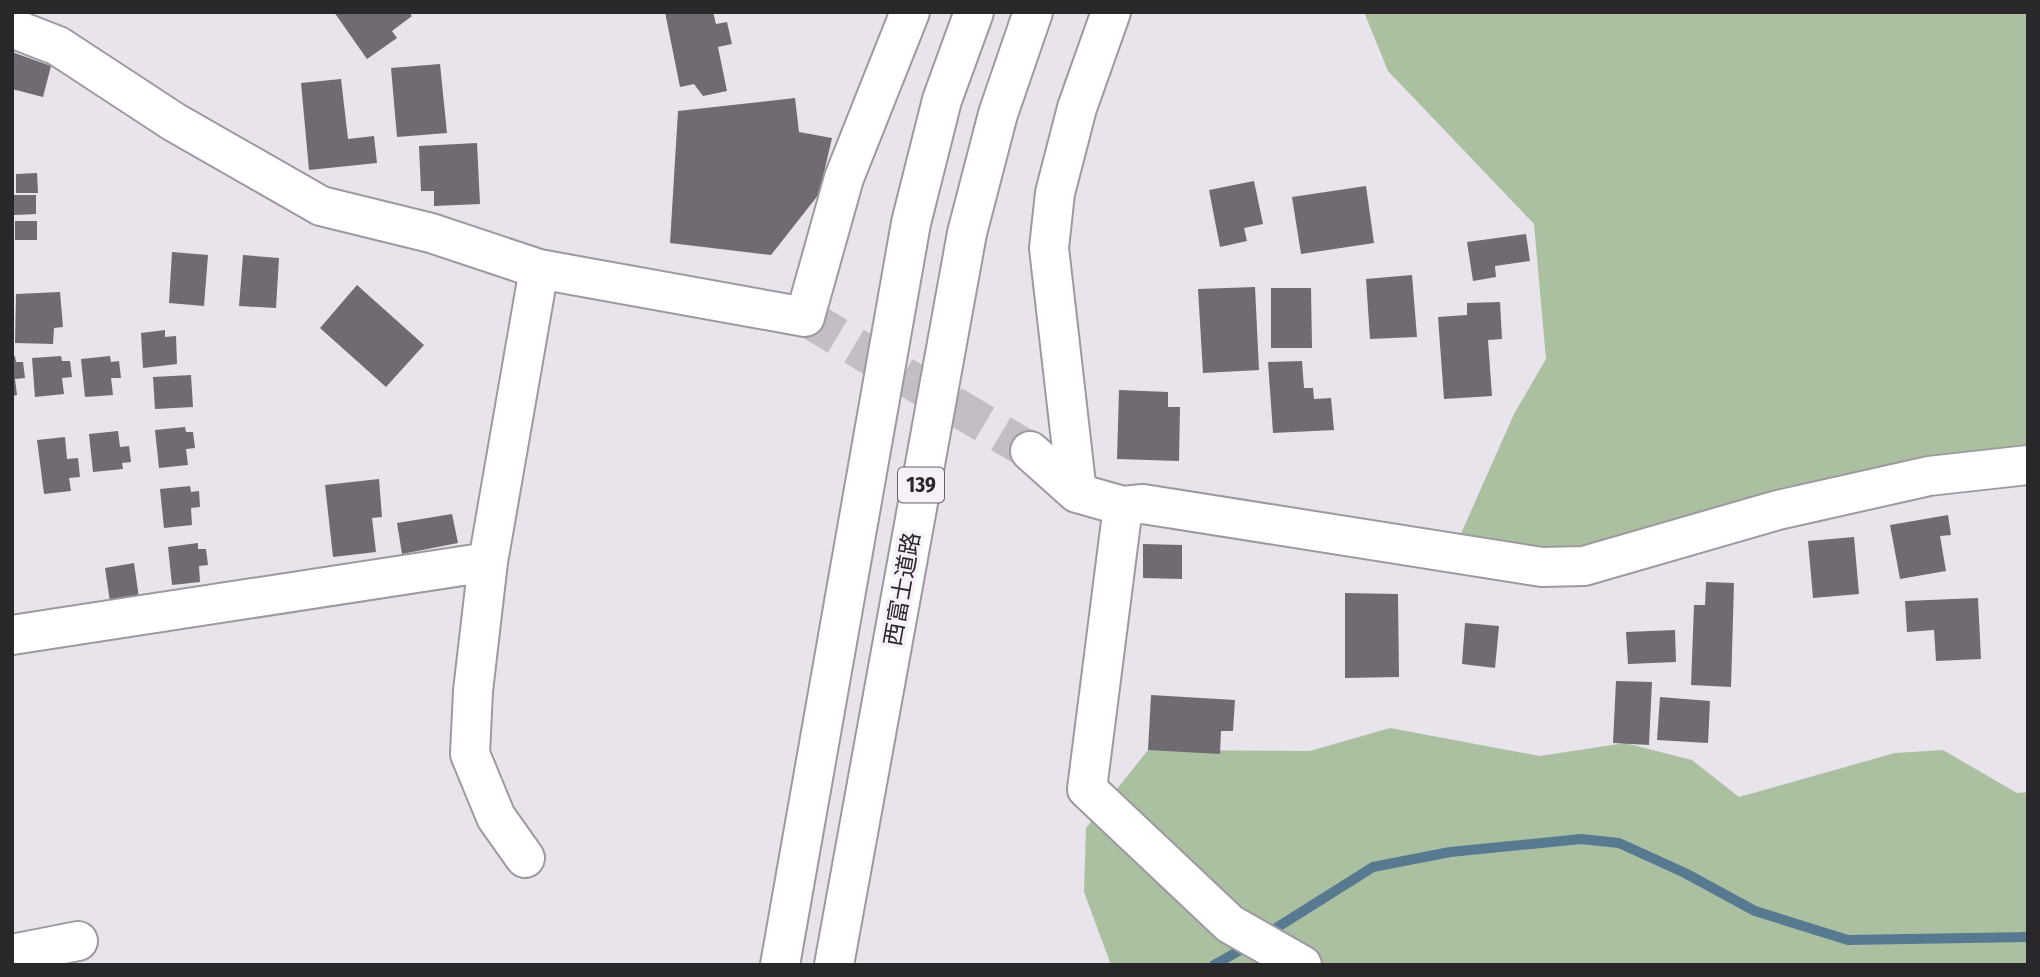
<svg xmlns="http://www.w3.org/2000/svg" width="2040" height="977" font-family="'Fira Sans Condensed','Noto Sans JP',sans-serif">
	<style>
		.green { fill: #aac0a1 }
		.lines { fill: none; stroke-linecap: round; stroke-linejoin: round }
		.stream { stroke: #587a91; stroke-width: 10 }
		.building { fill: #706b72 }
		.minor-tunnel { stroke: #c3bdc4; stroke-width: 38; stroke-dasharray: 38 19; stroke-linecap: butt }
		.minor-casing { stroke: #9e99a1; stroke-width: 42 }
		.highway-casing { stroke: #9e99a1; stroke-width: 42 }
		.minor { stroke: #fff; stroke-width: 38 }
		.highway { stroke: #fff; stroke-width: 38 }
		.labels { text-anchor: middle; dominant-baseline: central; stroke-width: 7; stroke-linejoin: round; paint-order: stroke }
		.shield { fill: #f6f0f9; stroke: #676368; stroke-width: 2 }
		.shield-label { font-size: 21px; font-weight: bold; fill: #2a272a }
		.street-label { font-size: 23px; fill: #2a272a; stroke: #f6f0f9 }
	</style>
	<rect width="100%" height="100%" fill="#e9e3eb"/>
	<path class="green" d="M1364,12h664v437l-450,109 -126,-4 62,-140 32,-55 -12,-135 -146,-153z
		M1390,728l150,28 85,-13 67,17 47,37 156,-44 48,-3 74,43 11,-1v173h-917l-27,-73 2,-64 62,-78 162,1z"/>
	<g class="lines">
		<path class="stream" d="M1265,935l108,-68 77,-15 131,-13 38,4 66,30 70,38 93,29 180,-3
			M1214,965l37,-21"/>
	</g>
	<path class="building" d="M334,12h75l3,4 -20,15 5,7 -30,21z
		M665,12h48l3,12 11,-2 5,22 -14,3 9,44 -24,5 -9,-12 -14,3z
		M12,52l39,14 -8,31 -31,-8z
		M440,64l7,69 -50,4 -6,-69z
		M341,79l7,60 26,-3 3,27 -68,7 -8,-87z
		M795,98l4,34 33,6 -13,56 -48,61 -101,-12 8,-132z
		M477,143l3,61 -46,2v-15h-13l-2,-45z
		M37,173l1,20h-22v-19z
		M1254,181l9,43 -19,4 3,13 -27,6 -11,-57z
		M1366,186l8,57 -73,11 -9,-57z
		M14,195h22v19l-22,1z
		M15,221h22v19h-22z
		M1526,234l4,27 -35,5 1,11 -23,4 -6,-39z
		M172,252l36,3 -4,51 -35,-3z
		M243,255l36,3 -3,50 -37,-2z
		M1412,275l5,62 -47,2 -4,-60z
		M357,285l67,60 -38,42 -66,-59z
		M1255,287l4,83 -56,3 -5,-84z
		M1271,288h40l1,60h-41z
		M60,292l3,35 -9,1 -1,16 -38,-1 1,-49z
		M1500,302l2,37 -14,1 4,56 -48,3 -6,-82 29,-2v-12z
		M165,330v7l11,-1 1,28 -34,4 -2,-35z
		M15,356l1,6h7l2,16 -10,1 2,16 -5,1v-39z
		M61,356l1,5h8l2,16 -10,1 2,16 -29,3 -3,-39z
		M110,356l1,6 8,-1 2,17h-10l2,17 -28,2 -4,-38z
		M1302,361l2,27h9l1,11 17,-1 3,32 -61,3 -5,-71z
		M191,375l2,32 -38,2 -2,-32z
		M1119,390l49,2v15h12l-1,54 -62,-2z
		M185,427l1,5h7l2,16 -9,1 2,16 -29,3 -4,-38z
		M118,431l2,16 9,-1 2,16 -9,1 1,6 -30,3 -4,-38z
		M65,437l2,22 11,-1 2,19 -11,1 2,13 -27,3 -7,-54z
		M379,479l3,38 -10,1 4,34 -43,5 -8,-72z
		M190,486l1,6 8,-1 1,16 -9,1 1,17 -28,3 -4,-39z
		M452,514l6,29 -56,11 -5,-31z
		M1948,515l3,20 -11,1 6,35 -46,8 -10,-54z
		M1854,537l5,57 -46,4 -5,-57z
		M198,543v6h8l2,16 -9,1 1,16 -28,3 -4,-38z
		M1143,544l39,1v34l-39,-1z
		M134,563l5,35 -29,4 -5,-34z
		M1706,582l28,1 -3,104 -40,-2 3,-80h11z
		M1345,593l53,1 1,83 -54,1z
		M1978,598l3,61 -45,2 -2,-31 -27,2 -2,-31z
		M1465,623l34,3 -4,42 -33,-4z
		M1675,630l1,32 -48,2 -2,-32z
		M1616,681l36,1 -3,63 -36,-2z
		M1151,695l84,5 -2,31h-12l-1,23 -72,-4z
		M1660,697l50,4 -2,42 -51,-3z"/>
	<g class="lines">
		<path class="minor-tunnel" d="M805,317l225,134"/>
		<defs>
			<path id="minor" d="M12,28l46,18 116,76 147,84 110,27 108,36 266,48 39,-139 66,-166
				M1030,451l47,42 46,13 20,-2 399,63 42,-1 194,-56 151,-34 99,-11
				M1077,493l-28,-245 6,-55 22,-85 34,-96
				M1123,506l-36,283 143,135 72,41
				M488,562l-15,129 -3,63 26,63 29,41
				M12,635l476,-73 51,-293
				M12,954l66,-13"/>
			<path id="highway" d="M780,965l131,-742 31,-123 32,-88
				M834,965l133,-732 31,-119 35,-102"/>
		</defs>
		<use href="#minor" class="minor-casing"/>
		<use href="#highway" class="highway-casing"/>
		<use href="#minor" class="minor"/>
		<use href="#highway" class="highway"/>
	</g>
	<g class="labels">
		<rect class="shield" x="898" y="467.5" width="46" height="35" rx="5"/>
		<g class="shield-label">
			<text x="921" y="485">139</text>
		</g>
		<g class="street-label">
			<text transform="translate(902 589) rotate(-80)">西富士道路</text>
		</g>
	</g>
	<rect width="2040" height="977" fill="none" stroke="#2a272a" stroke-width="28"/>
</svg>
